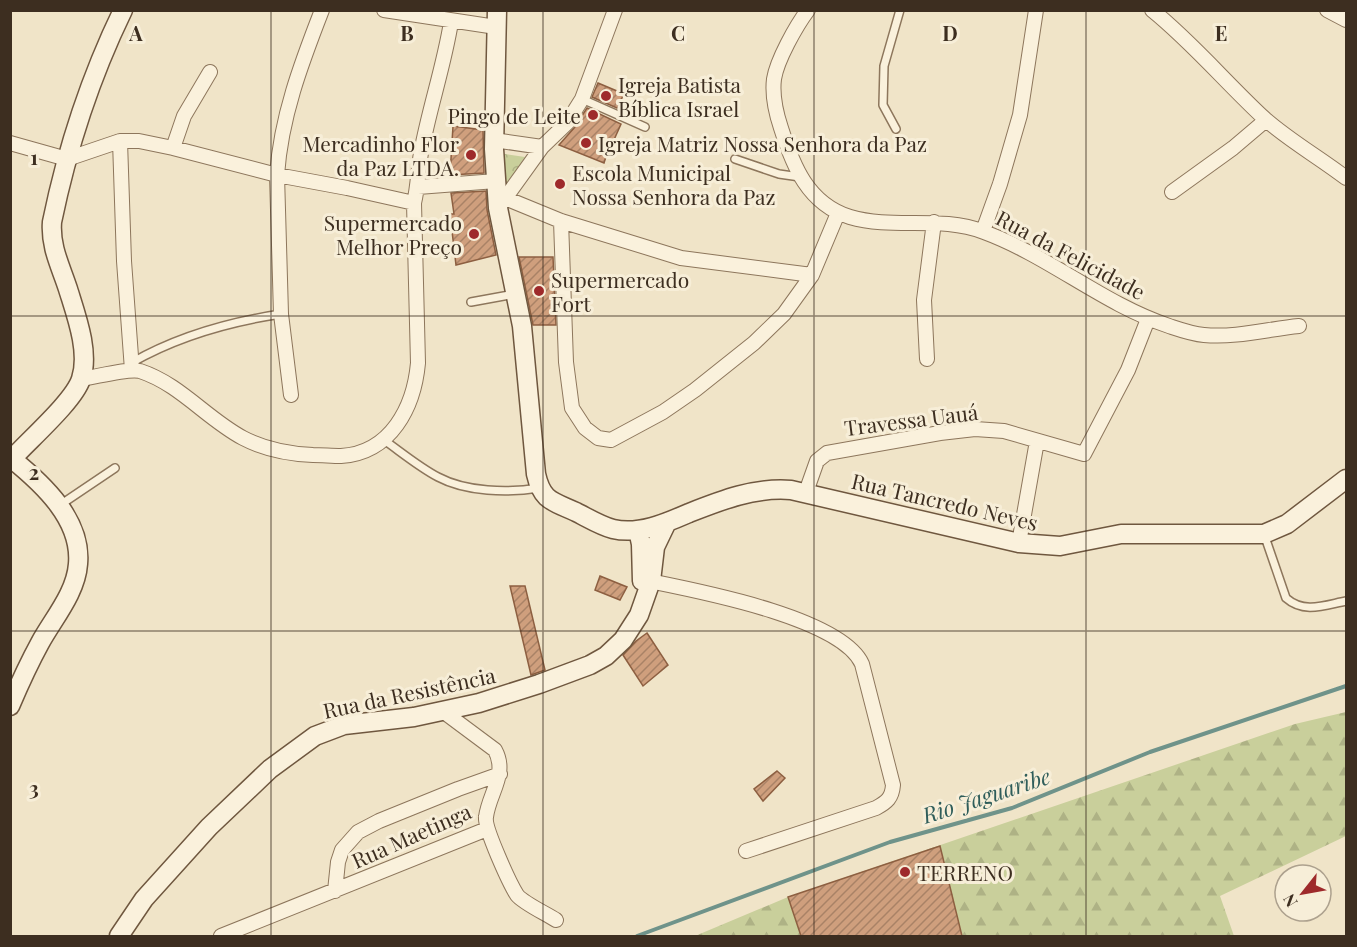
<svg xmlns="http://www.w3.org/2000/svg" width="1357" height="947" font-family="'Playfair Display',serif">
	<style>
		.forest { fill: url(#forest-firs) }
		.park { fill: url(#park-crowns) }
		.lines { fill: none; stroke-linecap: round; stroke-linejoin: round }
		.stream { stroke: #6f938a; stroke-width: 4 }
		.building { fill: url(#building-hatch); stroke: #8d5f41; stroke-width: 1.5 }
		.lane-casing { stroke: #8d765c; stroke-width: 10 }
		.street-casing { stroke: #8d765c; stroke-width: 16 }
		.secondary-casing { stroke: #6f573f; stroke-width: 21 }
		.lane { stroke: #faf1dc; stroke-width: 7 }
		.street { stroke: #faf1dc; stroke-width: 14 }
		.secondary { stroke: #faf1dc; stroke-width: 18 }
		.grid { fill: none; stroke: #3d2e20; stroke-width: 1.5; stroke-opacity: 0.55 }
		.poi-dot { fill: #9e2a2b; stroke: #f7eed8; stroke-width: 2 }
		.labels { text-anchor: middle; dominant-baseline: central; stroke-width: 6; stroke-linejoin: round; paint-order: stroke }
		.poi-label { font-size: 21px; fill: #3d2e20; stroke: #f7eed8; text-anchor: start }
		.street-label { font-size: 21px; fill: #3d2e20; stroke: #f7eed8 }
		.water-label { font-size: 22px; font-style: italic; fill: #2f5d5a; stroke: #f7eed8 }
		.grid-label { font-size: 20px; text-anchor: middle; font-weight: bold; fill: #3d2e20; stroke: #f7eed8; stroke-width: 6; stroke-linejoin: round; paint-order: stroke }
	</style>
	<defs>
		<pattern id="forest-firs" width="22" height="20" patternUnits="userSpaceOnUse" patternTransform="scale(1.5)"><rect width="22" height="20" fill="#c9cf9b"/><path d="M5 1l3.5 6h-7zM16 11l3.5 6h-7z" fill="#aeb285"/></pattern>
		<pattern id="park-crowns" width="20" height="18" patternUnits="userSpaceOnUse" patternTransform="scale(1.5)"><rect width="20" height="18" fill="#c9cf9b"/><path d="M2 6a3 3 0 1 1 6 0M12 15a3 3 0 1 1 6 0" fill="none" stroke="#aeb285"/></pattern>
		<pattern id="building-hatch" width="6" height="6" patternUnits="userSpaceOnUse" patternTransform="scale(1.5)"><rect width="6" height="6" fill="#cf9f7d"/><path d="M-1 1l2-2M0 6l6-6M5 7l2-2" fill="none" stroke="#a98266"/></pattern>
	</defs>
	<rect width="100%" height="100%" fill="#f0e4c8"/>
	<path class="forest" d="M1346,712v124l-126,60 14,40h-539l93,-39 507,-173z"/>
	<path class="park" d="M499,153l26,4 -25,39z"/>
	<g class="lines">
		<path class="stream" d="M637,936l253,-94 122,-34 138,-56 196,-66"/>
	</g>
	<path class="building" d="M598,83l26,11 -7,14 -25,-11z
		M587,108l34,16 -8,18 -2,-1 -7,22 -45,-18 15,-17z
		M453,126l30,4 1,43 -34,2z
		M486,191l1,19 9,45 -40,10 -6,-51h4l-3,-21z
		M519,257h34l3,68h-23z
		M600,576l27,11 -7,13 -25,-10z
		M510,586h15l20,84 -14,5z
		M647,633l21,32 -25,21 -20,-31 13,-14z
		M777,771l8,7 -22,23 -9,-12z
		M940,846l22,90h-161l-13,-39z"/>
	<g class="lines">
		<defs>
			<path id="lane" d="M582,99l63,28
				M896,129l-13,-24 1,-39 16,-56
				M735,159l44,15 21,3
				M471,302l44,-8
				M131,363c47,-27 97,-41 150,-49
				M384,440c17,12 35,27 54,37 28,15 70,16 101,11
				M66,501l49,-33
				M1264,534l22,64c18,16 39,7 60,3"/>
			<path id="street" d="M384,10l112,17
				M808,10c-12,16 -31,50 -34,69 -2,16 2,34 7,49 12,38 27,76 69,89 44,13 90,-2 134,15 65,24 119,72 185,94 12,4 23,8 35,9 32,3 64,-6 95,-9
				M1152,10c41,33 74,73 113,109 25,22 55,39 81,59
				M1327,10l19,10
				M494,140l48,7 -41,57
				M120,141l4,120 8,109
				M10,143l57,16 53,-18h19l34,7 104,27 70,13 67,15
				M542,147l25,-24 15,-24 33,-89
				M173,148l11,-32 26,-44
				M418,187l78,-6
				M1172,192l61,-44 33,-28
				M505,198l56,23 120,37 131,17
				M561,221l5,141 6,46 13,20 13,10 13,2 52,-28 32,-22 59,-47 30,-29 28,-39 26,-62
				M983,231l17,-47 20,-69 16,-105
				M927,359l-3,-59 10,-78
				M81,379c15,-2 47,-11 59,-8 40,13 67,48 103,67 21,11 47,16 70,17 9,0 19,1 28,1 50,-3 73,-49 77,-93l-4,-160c4,-16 4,-33 7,-50 8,-44 23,-87 30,-131
				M291,395l-10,-81 -4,-139c4,-58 24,-111 45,-165
				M806,492l11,-31 10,-8 113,-20 35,-4 29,2 80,23 44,-84 20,-51
				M1019,543l18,-102
				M644,580c49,10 197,37 218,84l31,121c-1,13 -6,17 -17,23l-130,43
				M444,712l51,38c13,24 -6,43 -9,67 -2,11 24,67 31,78 6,8 30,19 39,25
				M335,891l3,-29 4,-12 16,-18 21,-11 79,-32 42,-15
				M221,936l266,-107"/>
			<path id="secondary" d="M497,10l-3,139 4,59 24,118 14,148c6,27 16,27 40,38 12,6 25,14 37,17 26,6 53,-6 76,-16 33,-13 66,-26 102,-23l228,53 41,3 61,-12h143l23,-10 59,-45
				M638,530l3,14 1,37
				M10,706c9,-21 19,-43 30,-63 13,-24 36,-50 38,-79 4,-44 -35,-80 -66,-105 17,-19 62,-58 69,-80 9,-27 -5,-64 -13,-90 -7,-22 -18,-42 -16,-67 15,-73 38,-144 71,-212
				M119,936l25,-37 65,-72 61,-58 45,-33 29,-11 70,-8 65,-14 60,-19 51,-19 16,-9 17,-16 16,-25 12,-34 4,-34 12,-25"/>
		</defs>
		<use href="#lane" class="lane-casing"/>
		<use href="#street" class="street-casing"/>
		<use href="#secondary" class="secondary-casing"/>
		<use href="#lane" class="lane"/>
		<use href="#street" class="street"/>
		<use href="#secondary" class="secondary"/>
	</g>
	<path class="grid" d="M271,10v926M543,10v926M814,10v926M1086,10v926M10,316h1336M10,631h1336"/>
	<g class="poi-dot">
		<circle cx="606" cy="96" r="6"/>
		<circle cx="593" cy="115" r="6"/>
		<circle cx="586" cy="143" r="6"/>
		<circle cx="471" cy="155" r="6"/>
		<circle cx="560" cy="184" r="6"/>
		<circle cx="474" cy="234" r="6"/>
		<circle cx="539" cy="291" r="6"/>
		<circle cx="905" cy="872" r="6"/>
	</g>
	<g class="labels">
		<g class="poi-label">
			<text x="618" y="84">Igreja Batista<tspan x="618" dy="24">Bíblica Israel</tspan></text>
			<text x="581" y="115" text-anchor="end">Pingo de Leite</text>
			<text x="459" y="143" text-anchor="end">Mercadinho Flor<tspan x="459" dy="24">da Paz LTDA.</tspan></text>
			<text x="598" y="143">Igreja Matriz Nossa Senhora da Paz</text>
			<text x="572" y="172">Escola Municipal<tspan x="572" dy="24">Nossa Senhora da Paz</tspan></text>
			<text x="462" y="222" text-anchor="end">Supermercado<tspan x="462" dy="24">Melhor Preço</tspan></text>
			<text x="551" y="279">Supermercado<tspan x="551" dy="24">Fort</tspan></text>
			<text x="917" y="872">TERRENO</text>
		</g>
		<g class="street-label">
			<text transform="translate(1071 254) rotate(28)">Rua da Felicidade</text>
			<text transform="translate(911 419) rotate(-7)">Travessa Uauá</text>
			<text transform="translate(945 501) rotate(13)">Rua Tancredo Neves</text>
			<text transform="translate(409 692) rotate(-12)">Rua da Resistência</text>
			<text transform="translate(411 835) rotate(-24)">Rua Maetinga</text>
		</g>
		<g class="water-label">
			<text transform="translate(986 795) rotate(-18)">Rio Jaguaribe</text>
		</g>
	</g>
	<g class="grid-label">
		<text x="136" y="41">A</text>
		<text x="407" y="41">B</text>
		<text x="678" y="41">C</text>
		<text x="950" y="41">D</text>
		<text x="1221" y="41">E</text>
		<text x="34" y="165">1</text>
		<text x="34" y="480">2</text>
		<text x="34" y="796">3</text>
	</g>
	<rect width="1357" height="947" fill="none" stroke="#3d2e20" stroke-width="24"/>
	<g transform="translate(1303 893) rotate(239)"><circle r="28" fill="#f7eed8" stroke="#ada18e" stroke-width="1.5"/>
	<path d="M0-4.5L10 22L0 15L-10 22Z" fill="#9e2a2b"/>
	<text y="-9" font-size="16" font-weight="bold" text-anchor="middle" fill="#3d2e20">N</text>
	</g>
</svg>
